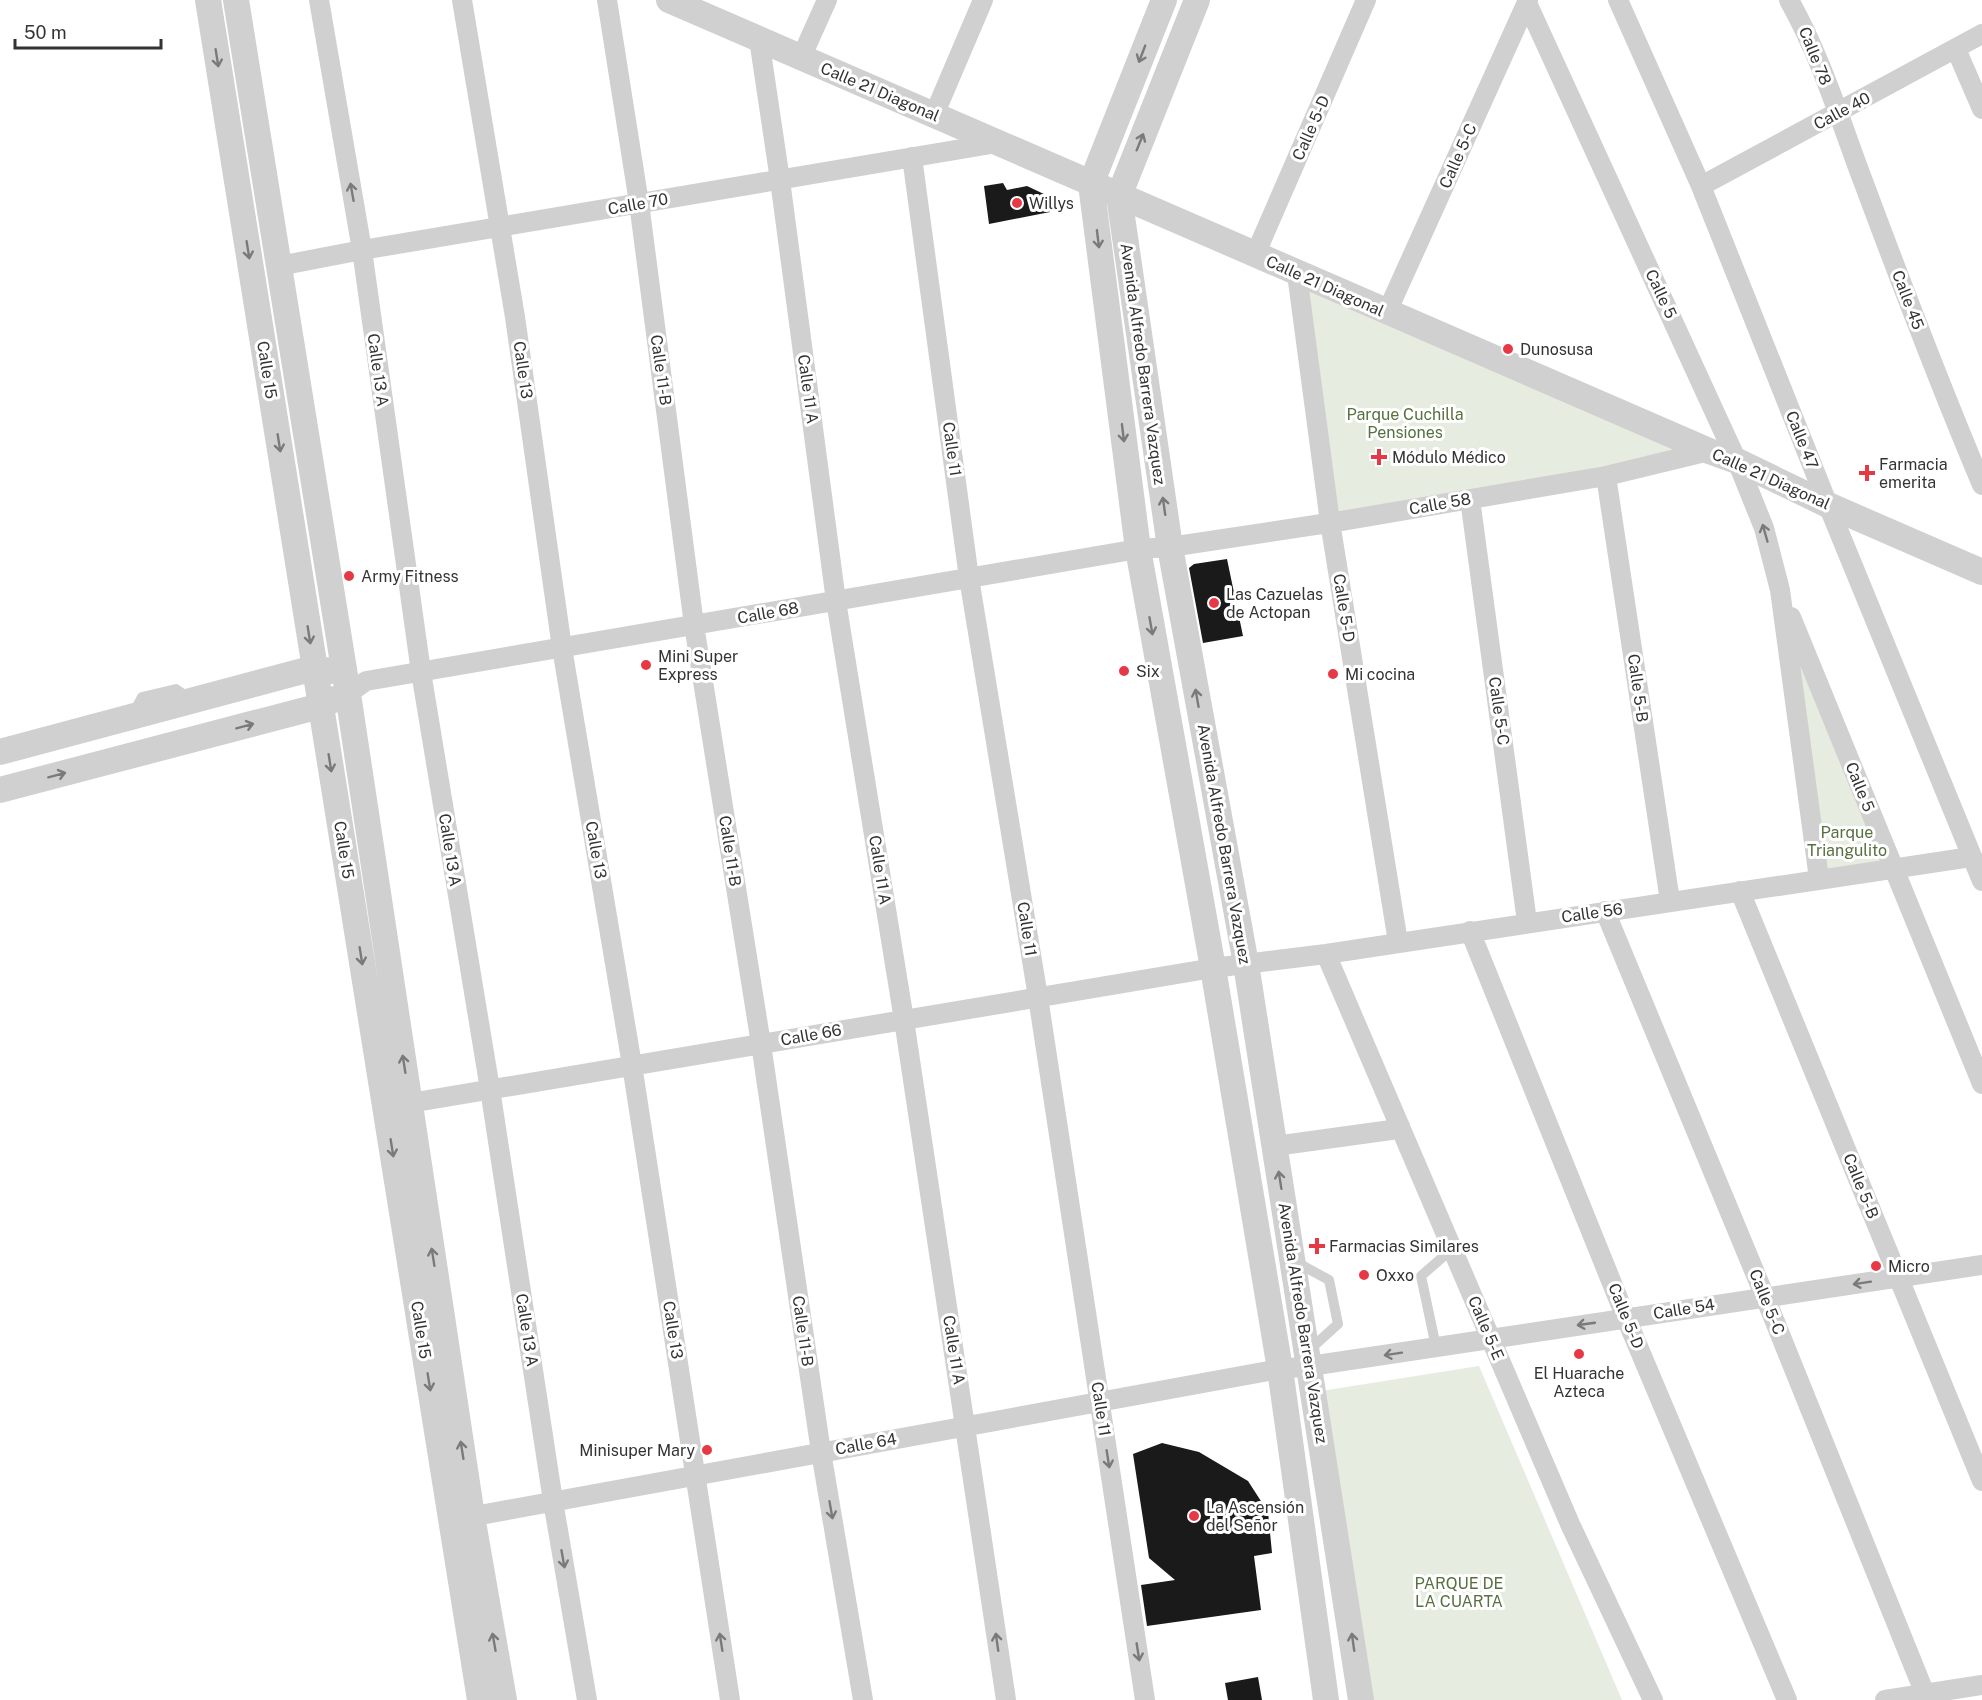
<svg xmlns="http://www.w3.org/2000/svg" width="1982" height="1700" font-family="'Public Sans',sans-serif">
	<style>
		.green { fill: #e6ecdf }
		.building { fill: #1a1a1a }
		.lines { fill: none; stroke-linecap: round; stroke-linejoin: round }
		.service { stroke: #d0d0d0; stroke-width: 10 }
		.minor { stroke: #d0d0d0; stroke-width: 20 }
		.tertiary { stroke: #d0d0d0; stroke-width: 26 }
		.oneway { stroke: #7a7a7a }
		.poi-dot { fill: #e63946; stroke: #fff; stroke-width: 2 }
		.labels { text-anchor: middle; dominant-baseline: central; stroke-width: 6; stroke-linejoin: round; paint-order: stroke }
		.street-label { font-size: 16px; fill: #333; stroke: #fff }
		.poi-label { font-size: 16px; fill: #333; stroke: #fff; text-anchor: start }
		.park-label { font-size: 16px; fill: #56703f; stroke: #fff }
	</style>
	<rect width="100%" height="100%" fill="#fff"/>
	<path class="green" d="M1305,290l107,46 282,114 -359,72z
		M1794,642l89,221 -59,10z
		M1479,1366l143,334h-256l-45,-309z"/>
	<path class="building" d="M1003,183l4,7 20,-4 19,9 4,17 -61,12 -5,-38z
		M1227,559l16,77 -40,7 -14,-75 5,-4z
		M1162,1443l37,9 49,29 20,31 4,41 -18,3 7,54 -114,16 -6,-41 34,-5 -26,-22 -16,-104z
		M1258,1677l4,23h-34l-3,-17z"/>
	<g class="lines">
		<path class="service" d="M133,714l9,-17 34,-8 14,10
			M1294,1261l35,19 9,44 -31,28
			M1436,1347l-15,-71 31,-27"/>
		<path class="minor" d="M319,0l43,250 59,422 69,417 63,412 34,199
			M462,0l53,317 47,331 70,417 98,635
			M607,0l32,203 55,422 67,419 60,408 42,248
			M1618,0l83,186 127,319 154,376
			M1789,0c32,57 51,120 74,181 38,102 77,204 119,304
			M1527,3l210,458 27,67 16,62 39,289
			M759,39l21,141 56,421 68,419 102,680
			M1956,49l26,60
			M801,58l26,-58
			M934,115l49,-115
			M912,157l57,421 69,419 107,703
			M1701,186l281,-152
			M1255,255l111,-255
			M279,266l83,-16 635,-107
			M1297,274l33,248 68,420
			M1387,312l141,-312
			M1606,476l64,425
			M1470,499l57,423
			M1791,617l191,467
			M348,694l18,-13 772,-132 32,-2 165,-25 271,-46 103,-25
			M1740,891l242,590
			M1605,911l160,386 160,397
			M1470,931l156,387 161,382
			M1326,954l244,570 83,176
			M410,1103l803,-135 113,-14 645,-97
			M1275,1146l116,-16 9,-4
			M458,1519l822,-150 30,-3 672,-101
			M1885,1700l97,-15"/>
		<path class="tertiary" d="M208,0l272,1700
			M236,0l112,694 124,822 32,184
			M669,0l1040,451 28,10 91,44 154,67
			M1164,0l-73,184 47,365 75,419 67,401 46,331
			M1197,0l-78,196 51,351 76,417 115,736
			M0,752l314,-84 17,3
			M0,790l320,-84 15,-7"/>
	</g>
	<defs><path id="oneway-shaft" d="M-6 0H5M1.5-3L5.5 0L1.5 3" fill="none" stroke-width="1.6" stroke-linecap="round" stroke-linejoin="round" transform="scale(1.5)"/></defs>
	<g class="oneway">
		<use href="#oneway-shaft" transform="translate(1142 54) rotate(111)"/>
		<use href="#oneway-shaft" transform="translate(217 58) rotate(81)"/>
		<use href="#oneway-shaft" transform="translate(1140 142) rotate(-68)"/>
		<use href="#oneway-shaft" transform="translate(352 192) rotate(-100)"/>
		<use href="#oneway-shaft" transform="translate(1098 239) rotate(83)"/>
		<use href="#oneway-shaft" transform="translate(248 250) rotate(81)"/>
		<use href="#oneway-shaft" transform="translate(1123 433) rotate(83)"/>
		<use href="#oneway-shaft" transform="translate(279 443) rotate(81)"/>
		<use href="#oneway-shaft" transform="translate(1164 506) rotate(-98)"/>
		<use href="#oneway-shaft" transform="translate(1765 533) rotate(-106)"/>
		<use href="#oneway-shaft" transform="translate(1151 626) rotate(80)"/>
		<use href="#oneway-shaft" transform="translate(309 635) rotate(81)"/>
		<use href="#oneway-shaft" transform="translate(1197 698) rotate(-100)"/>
		<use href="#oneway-shaft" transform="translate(245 726) rotate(-15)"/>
		<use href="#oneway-shaft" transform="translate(330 763) rotate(81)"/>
		<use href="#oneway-shaft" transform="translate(57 775) rotate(-15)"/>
		<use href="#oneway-shaft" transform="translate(361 956) rotate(81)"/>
		<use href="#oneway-shaft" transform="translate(404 1064) rotate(-99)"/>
		<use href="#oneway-shaft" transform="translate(392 1148) rotate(81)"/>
		<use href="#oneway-shaft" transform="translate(1280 1180) rotate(-99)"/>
		<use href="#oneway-shaft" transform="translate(433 1257) rotate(-99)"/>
		<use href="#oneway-shaft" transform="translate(1862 1283) rotate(171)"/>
		<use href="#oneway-shaft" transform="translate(1586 1324) rotate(172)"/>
		<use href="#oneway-shaft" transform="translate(1393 1354) rotate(171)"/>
		<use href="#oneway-shaft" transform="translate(429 1382) rotate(81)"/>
		<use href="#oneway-shaft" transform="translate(462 1450) rotate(-99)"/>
		<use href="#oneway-shaft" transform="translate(1108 1459) rotate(81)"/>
		<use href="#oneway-shaft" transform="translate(831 1510) rotate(80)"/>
		<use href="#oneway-shaft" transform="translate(563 1559) rotate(80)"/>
		<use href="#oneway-shaft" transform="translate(494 1642) rotate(-100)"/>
		<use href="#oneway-shaft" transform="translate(721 1642) rotate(-99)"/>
		<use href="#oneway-shaft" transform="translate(997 1642) rotate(-98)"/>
		<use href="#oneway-shaft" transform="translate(1353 1642) rotate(-98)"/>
		<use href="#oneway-shaft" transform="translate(1138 1652) rotate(81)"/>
	</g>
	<g class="poi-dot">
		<circle cx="1017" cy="203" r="6"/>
		<circle cx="1508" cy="349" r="6"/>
		<path d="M1376 448h6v6h6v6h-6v6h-6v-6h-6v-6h6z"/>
		<path d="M1864 464h6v6h6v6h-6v6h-6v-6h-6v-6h6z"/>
		<circle cx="349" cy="576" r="6"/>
		<circle cx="1214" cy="603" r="6"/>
		<circle cx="646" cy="665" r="6"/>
		<circle cx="1124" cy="671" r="6"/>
		<circle cx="1333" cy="674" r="6"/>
		<path d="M1314 1237h6v6h6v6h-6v6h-6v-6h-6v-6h6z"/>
		<circle cx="1876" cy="1266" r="6"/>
		<circle cx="1364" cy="1275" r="6"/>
		<circle cx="1579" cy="1354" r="6"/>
		<circle cx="707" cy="1450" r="6"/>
		<circle cx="1194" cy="1516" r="6"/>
	</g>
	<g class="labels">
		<g class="street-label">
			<text transform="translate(1815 56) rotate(68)">Calle 78</text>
			<text transform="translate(880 92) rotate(23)">Calle 21 Diagonal</text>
			<text transform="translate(1842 111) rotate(-28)">Calle 40</text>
			<text transform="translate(1311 128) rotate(-66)">Calle 5-D</text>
			<text transform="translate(1458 156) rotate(-66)">Calle 5-C</text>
			<text transform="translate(638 204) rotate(-10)">Calle 70</text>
			<text transform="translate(1325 286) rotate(24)">Calle 21 Diagonal</text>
			<text transform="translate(1661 294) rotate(65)">Calle 5</text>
			<text transform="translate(1908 300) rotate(69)">Calle 45</text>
			<text transform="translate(1143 364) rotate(82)">Avenida Alfredo Barrera Vazquez</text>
			<text transform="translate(267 370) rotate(81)">Calle 15</text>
			<text transform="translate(378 370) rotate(82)">Calle 13 A</text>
			<text transform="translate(523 370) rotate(82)">Calle 13</text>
			<text transform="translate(661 370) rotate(82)">Calle 11-B</text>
			<text transform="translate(808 389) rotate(82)">Calle 11 A</text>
			<text transform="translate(1802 440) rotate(68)">Calle 47</text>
			<text transform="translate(952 449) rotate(82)">Calle 11</text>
			<text transform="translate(1771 479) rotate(24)">Calle 21 Diagonal</text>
			<text transform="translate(1440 504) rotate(-10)">Calle 58</text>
			<text transform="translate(1344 608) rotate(81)">Calle 5-D</text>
			<text transform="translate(768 613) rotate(-10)">Calle 68</text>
			<text transform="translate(1638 688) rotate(82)">Calle 5-B</text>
			<text transform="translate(1499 711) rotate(82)">Calle 5-C</text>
			<text transform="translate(1860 787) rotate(68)">Calle 5</text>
			<text transform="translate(1224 844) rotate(80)">Avenida Alfredo Barrera Vazquez</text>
			<text transform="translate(344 850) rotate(81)">Calle 15</text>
			<text transform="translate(450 850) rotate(81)">Calle 13 A</text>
			<text transform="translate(596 850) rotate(80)">Calle 13</text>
			<text transform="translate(730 851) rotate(81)">Calle 11-B</text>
			<text transform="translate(880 870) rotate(81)">Calle 11 A</text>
			<text transform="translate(1592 913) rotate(-8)">Calle 56</text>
			<text transform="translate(1027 929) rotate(81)">Calle 11</text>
			<text transform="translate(811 1035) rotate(-10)">Calle 66</text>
			<text transform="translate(1861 1186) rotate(68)">Calle 5-B</text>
			<text transform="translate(1767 1302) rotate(68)">Calle 5-C</text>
			<text transform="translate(1684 1309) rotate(-9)">Calle 54</text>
			<text transform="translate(1626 1316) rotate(68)">Calle 5-D</text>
			<text transform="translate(1303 1323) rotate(81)">Avenida Alfredo Barrera Vazquez</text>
			<text transform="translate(1486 1328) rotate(67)">Calle 5-E</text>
			<text transform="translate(421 1330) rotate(81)">Calle 15</text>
			<text transform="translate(527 1330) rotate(81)">Calle 13 A</text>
			<text transform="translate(673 1330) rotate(81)">Calle 13</text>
			<text transform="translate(803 1331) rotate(82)">Calle 11-B</text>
			<text transform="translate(954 1350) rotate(81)">Calle 11 A</text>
			<text transform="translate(1101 1409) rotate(81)">Calle 11</text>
			<text transform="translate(866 1444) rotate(-10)">Calle 64</text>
		</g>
		<g class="poi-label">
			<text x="1029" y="203">Willys</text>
			<text x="1520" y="349">Dunosusa</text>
			<text x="1392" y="457">Módulo Médico</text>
			<text x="1879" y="464">Farmacia<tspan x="1879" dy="18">emerita</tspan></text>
			<text x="361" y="576">Army Fitness</text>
			<text x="1226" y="594">Las Cazuelas<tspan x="1226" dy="18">de Actopan</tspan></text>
			<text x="658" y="656">Mini Super<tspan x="658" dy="18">Express</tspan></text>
			<text x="1136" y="671">Six</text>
			<text x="1345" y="674">Mi cocina</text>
			<text x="1329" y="1246">Farmacias Similares</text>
			<text x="1888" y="1266">Micro</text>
			<text x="1376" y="1275">Oxxo</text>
			<text x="1579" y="1373" text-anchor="middle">El Huarache<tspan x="1579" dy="18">Azteca</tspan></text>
			<text x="695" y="1450" text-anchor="end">Minisuper Mary</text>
			<text x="1206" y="1507">La Ascensión<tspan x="1206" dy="18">del Señor</tspan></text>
		</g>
		<g class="park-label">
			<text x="1405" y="414">Parque Cuchilla<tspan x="1405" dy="18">Pensiones</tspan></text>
			<text x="1847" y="832">Parque<tspan x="1847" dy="18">Triangulito</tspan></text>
			<text x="1459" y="1583">PARQUE DE<tspan x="1459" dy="18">LA CUARTA</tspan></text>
		</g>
	</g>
	<path d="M15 39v9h146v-9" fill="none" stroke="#333333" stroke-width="3"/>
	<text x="24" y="39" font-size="18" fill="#333333" stroke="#ffffff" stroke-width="4.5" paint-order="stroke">50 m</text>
</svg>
